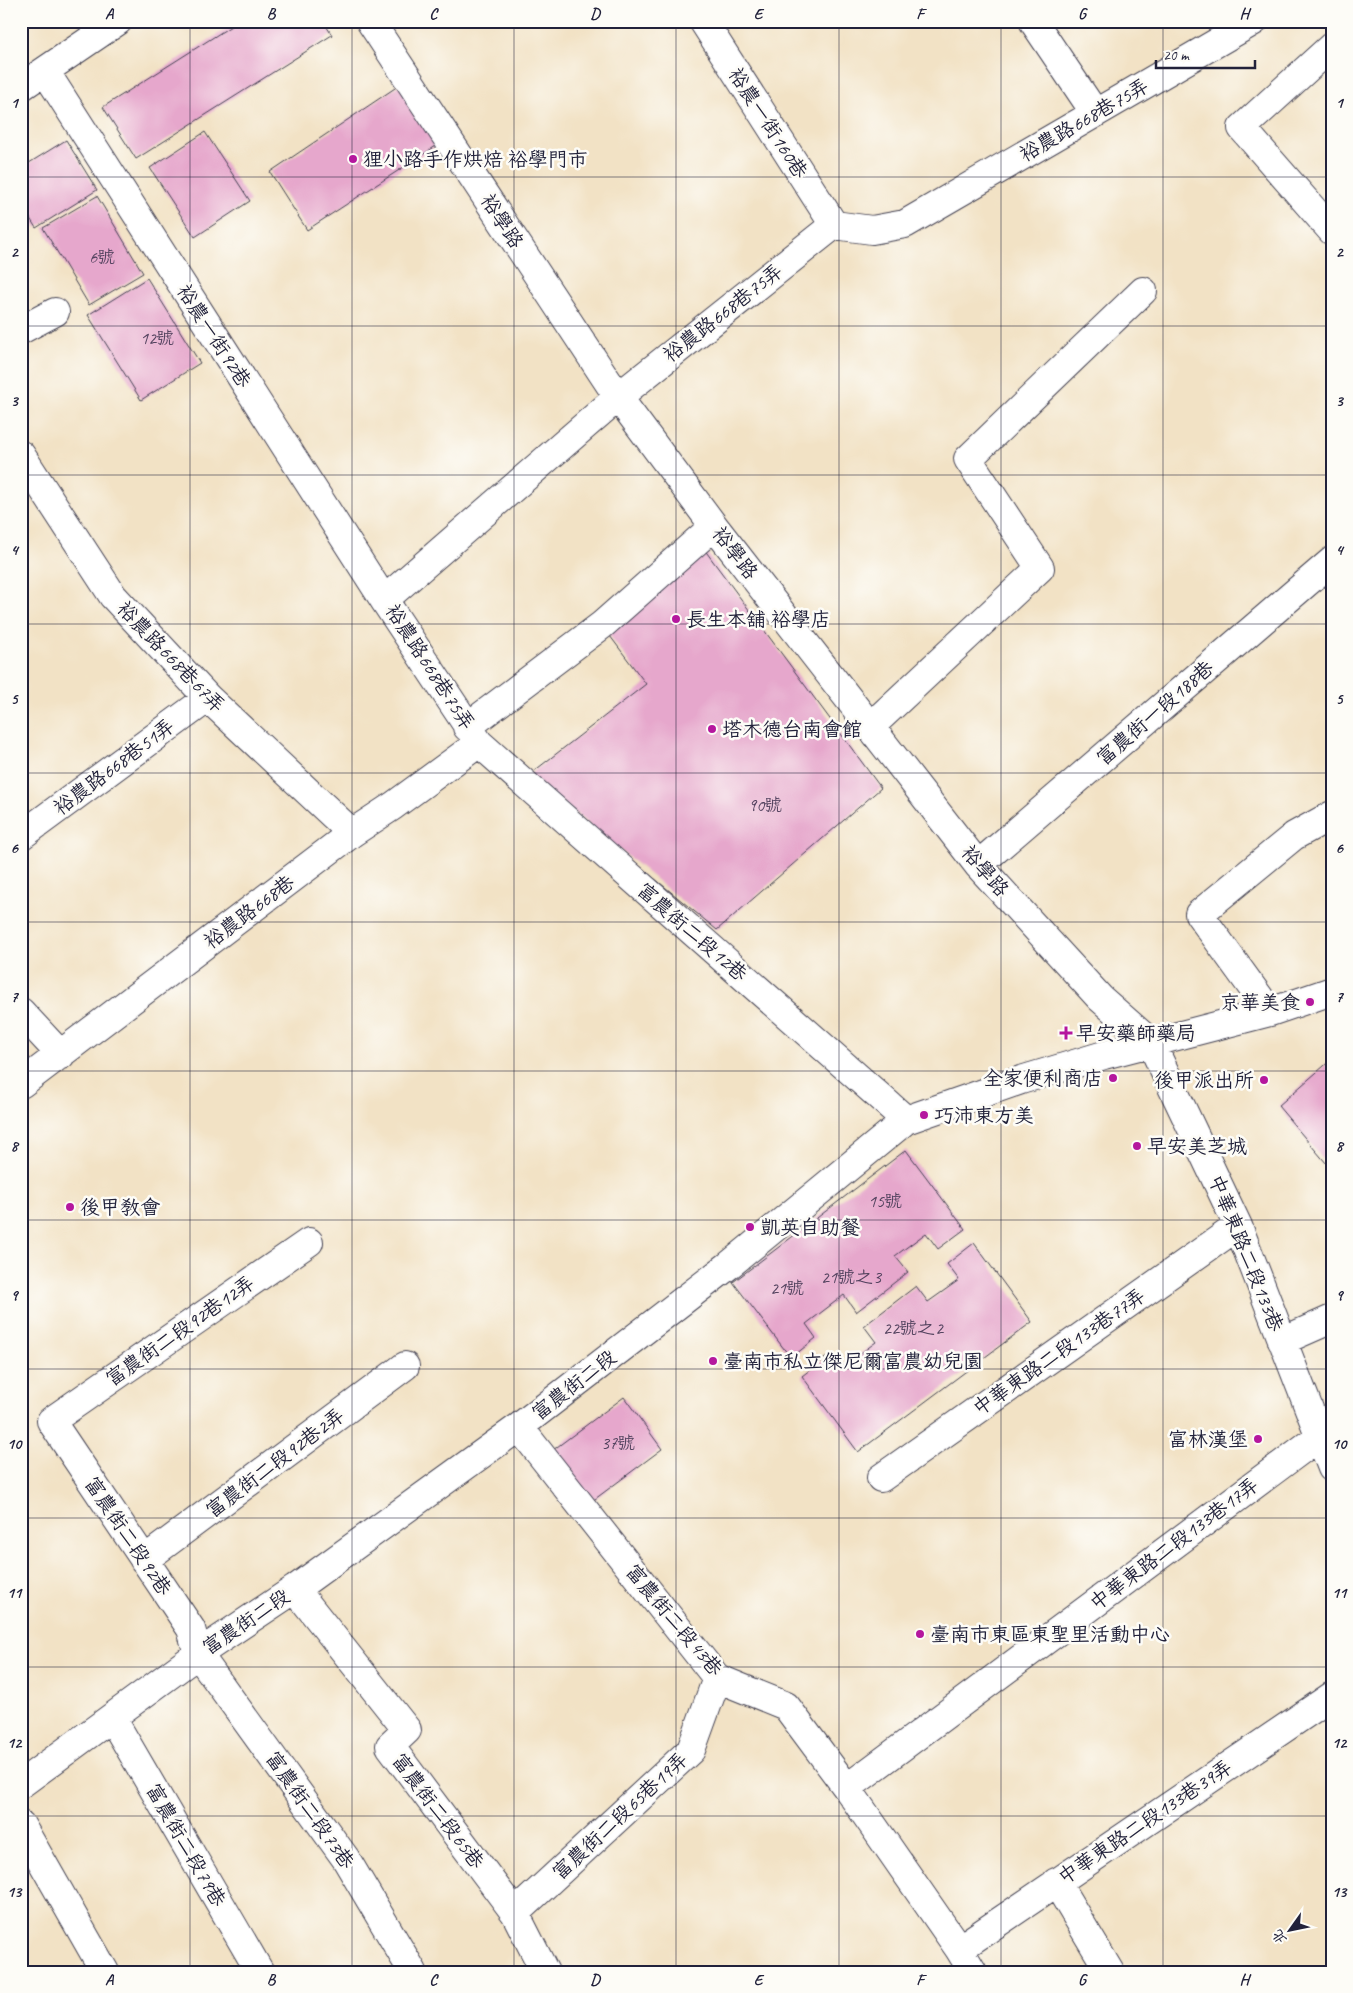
<svg xmlns="http://www.w3.org/2000/svg" width="1353" height="1993" font-family="Caveat,'LXGW WenKai TC',sans-serif">
	<style>
		.building { fill: #e6a7cc }
		.lines { fill: none; stroke-linecap: round; stroke-linejoin: round }
		.minor-casing { stroke: #413f50; stroke-width: 30 }
		.minor { stroke: #fff; stroke-width: 28 }
		.grid { fill: none; stroke: #22223b; stroke-width: 1; stroke-opacity: 0.55 }
		.poi-dot { fill: #b5179e; stroke: #fdfcf7; stroke-width: 2 }
		.labels { text-anchor: middle; dominant-baseline: central; stroke-width: 5; stroke-linejoin: round; paint-order: stroke }
		.number-label { font-size: 18px; fill: #53435f }
		.street-label { font-size: 20px; fill: #22223b; stroke: #fdfcf7 }
		.poi-label { font-size: 20px; fill: #22223b; stroke: #fdfcf7; text-anchor: start }
		.neatline { fill: none; stroke: #22223b; stroke-width: 2 }
		.grid-label { font-size: 16px; text-anchor: middle; font-weight: bold; fill: #22223b }
	</style>
	<rect width="100%" height="100%" fill="#fdfcf7"/>
	<filter id="ink" filterUnits="userSpaceOnUse"><feTurbulence type="fractalNoise" baseFrequency=".02" numOctaves="2"/><feDisplacementMap in="SourceGraphic" scale="10" xChannelSelector="R" yChannelSelector="G"/><feConvolveMatrix kernelMatrix="1 2 1 2 8 2 1 2 1" color-interpolation-filters="sRGB"/></filter>
	<filter id="wash" filterUnits="userSpaceOnUse"><feTurbulence type="fractalNoise" baseFrequency=".0096" numOctaves="4" result="noise"/><feDisplacementMap in="SourceGraphic" scale="20" xChannelSelector="R" yChannelSelector="G"/><feGaussianBlur stdDeviation="1.12" result="paint"/><feColorMatrix in="noise" values="0 0 0 0 0 0 0 0 0 0 0 0 0 0 0 0 0 1.4 0 .05"/><feComposite in="paint" operator="in"/></filter>
	<g filter="url(#wash)">
		<rect width="100%" height="100%" fill="#f2e2c5"/>
		<g id="blocks">
			<path class="building" d="M239,21h84l9,14 -196,124 -33,-52z
				M401,84l35,62 -129,84 -37,-58z
				M205,132l45,69 -55,36 -45,-69z
				M66,140l31,50 -61,38 -15,-24v-36z
				M97,196l46,77 -54,32 -46,-77z
				M147,278l53,85 -59,37 -53,-85z
				M704,549l177,239 -164,142 -188,-155 117,-91 -39,-52z
				M1332,1059v111l-54,-64z
				M906,1150l59,79 -27,20 -12,-16 -31,23 13,16 -52,40 -12,-17 -38,29 10,14 -25,20 -58,-76z
				M974,1243l58,79 -174,130 -56,-76 26,-20 10,14 38,-28 -12,-16 52,-40 12,16 31,-22 -12,-16z
				M624,1397l38,52 -71,53 -38,-52z"/>
		</g>
	</g>
	<g filter="url(#ink)">
		<use href="#blocks" fill-opacity="0" stroke="#413f50" stroke-width="1"/>
		<g class="lines">
			<defs>
				<path id="minor" d="M370,21l248,376 96,129 264,339 122,133 51,45 87,183 94,242
					M703,21l131,204
					M1033,21l62,92
					M1332,46l-90,82 90,103
					M45,71l339,529
					M21,87l97,-66
					M21,330l34,-18
					M21,455l92,141 95,102 144,135
					M467,727l135,-102 112,-99
					M870,727l170,-159 -72,-109 175,-168
					M21,836l187,-138
					M978,865l354,-304
					M21,1012l40,43
					M1270,1012l-71,-98 95,-78 38,-21
					M21,1084l331,-251 41,-27 86,-63
					M906,1120l-427,-377 -95,-143 234,-203 216,-172 38,5 33,-6 349,-203
					M309,1242l-258,179 140,208 7,25 148,205 67,113
					M1282,1341l50,-22
					M519,1427l198,251 69,28 61,82 112,161 14,23
					M881,1478l357,-252
					M144,1560l261,-194
					M295,1589l112,141 -17,16 125,167 30,59
					M112,1718l148,254
					M21,1784l177,-130 97,-65 224,-162 209,-161 178,-146 115,-40 83,-25 166,-43 62,-21
					M847,1788l473,-352
					M21,1825l84,147
					M1056,1882l54,90
					M515,1913l176,-163 26,-72
					M959,1949l373,-253"/>
			</defs>
			<use href="#minor" class="minor-casing"/>
			<use href="#minor" class="minor"/>
		</g>
	</g>
	<path class="grid" d="M190,21v1951M352,21v1951M514,21v1951M676,21v1951M839,21v1951M1001,21v1951M1163,21v1951M21,177h1311M21,326h1311M21,475h1311M21,624h1311M21,773h1311M21,922h1311M21,1071h1311M21,1220h1311M21,1369h1311M21,1518h1311M21,1667h1311M21,1816h1311"/>
	<g class="poi-dot">
		<circle cx="353" cy="159" r="5"/>
		<circle cx="676" cy="619" r="5"/>
		<circle cx="712" cy="729" r="5"/>
		<circle cx="1310" cy="1002" r="5"/>
		<path d="M1063.5 1025.5h5v5h5v5h-5v5h-5v-5h-5v-5h5z"/>
		<circle cx="1113" cy="1078" r="5"/>
		<circle cx="1264" cy="1080" r="5"/>
		<circle cx="924" cy="1115" r="5"/>
		<circle cx="1137" cy="1146" r="5"/>
		<circle cx="70" cy="1207" r="5"/>
		<circle cx="750" cy="1227" r="5"/>
		<circle cx="713" cy="1361" r="5"/>
		<circle cx="1258" cy="1439" r="5"/>
		<circle cx="920" cy="1634" r="5"/>
	</g>
	<g class="labels">
		<g class="number-label">
			<text x="102" y="257">6號</text>
			<text x="157" y="338">12號</text>
			<text x="765" y="805">90號</text>
			<text x="885" y="1201">15號</text>
			<text x="851" y="1277">21號之3</text>
			<text x="787" y="1288">21號</text>
			<text x="913" y="1328">22號之2</text>
			<text x="618" y="1443">37號</text>
		</g>
		<g class="street-label">
			<text transform="translate(1084 120) rotate(-30)">裕農路668巷75弄</text>
			<text transform="translate(768 123) rotate(57)">裕農一街160巷</text>
			<text transform="translate(502 221) rotate(57)">裕學路</text>
			<text transform="translate(723 313) rotate(-38)">裕農路668巷75弄</text>
			<text transform="translate(214 336) rotate(57)">裕農一街92巷</text>
			<text transform="translate(735 553) rotate(52)">裕學路</text>
			<text transform="translate(171 657) rotate(46)">裕農路668巷67弄</text>
			<text transform="translate(430 667) rotate(57)">裕農路668巷75弄</text>
			<text transform="translate(1155 713) rotate(-41)">富農街一段188巷</text>
			<text transform="translate(114 767) rotate(-37)">裕農路668巷51弄</text>
			<text transform="translate(985 871) rotate(49)">裕學路</text>
			<text transform="translate(249 912) rotate(-37)">裕農路668巷</text>
			<text transform="translate(692 932) rotate(41)">富農街二段12巷</text>
			<text transform="translate(1246 1253) rotate(68)">中華東路二段133巷</text>
			<text transform="translate(180 1331) rotate(-35)">富農街二段92巷12弄</text>
			<text transform="translate(1059 1352) rotate(-35)">中華東路二段133巷77弄</text>
			<text transform="translate(574 1385) rotate(-38)">富農街二段</text>
			<text transform="translate(275 1463) rotate(-37)">富農街二段92巷2弄</text>
			<text transform="translate(128 1536) rotate(56)">富農街二段92巷</text>
			<text transform="translate(1174 1544) rotate(-37)">中華東路二段133巷17弄</text>
			<text transform="translate(674 1620) rotate(50)">富農街二段43巷</text>
			<text transform="translate(246 1622) rotate(-34)">富農街二段</text>
			<text transform="translate(310 1810) rotate(55)">富農街二段73巷</text>
			<text transform="translate(438 1811) rotate(53)">富農街二段65巷</text>
			<text transform="translate(620 1816) rotate(-43)">富農街二段65巷19弄</text>
			<text transform="translate(1145 1822) rotate(-34)">中華東路二段133巷39弄</text>
			<text transform="translate(186 1845) rotate(60)">富農街二段79巷</text>
		</g>
		<g class="poi-label">
			<text x="363" y="159">狸小路手作烘焙 裕學門市</text>
			<text x="686" y="619">長生本舖 裕學店</text>
			<text x="722" y="729">塔木德台南會館</text>
			<text x="1300" y="1002" text-anchor="end">京華美食</text>
			<text x="1076" y="1033">早安藥師藥局</text>
			<text x="1103" y="1078" text-anchor="end">全家便利商店</text>
			<text x="1254" y="1080" text-anchor="end">後甲派出所</text>
			<text x="934" y="1115">巧沛東方美</text>
			<text x="1147" y="1146">早安美芝城</text>
			<text x="80" y="1207">後甲教會</text>
			<text x="760" y="1227">凱英自助餐</text>
			<text x="723" y="1361">臺南市私立傑尼爾富農幼兒園</text>
			<text x="1248" y="1439" text-anchor="end">富林漢堡</text>
			<text x="930" y="1634">臺南市東區東聖里活動中心</text>
		</g>
	</g>
	<rect width="1353" height="1993" fill="none" stroke="#fdfcf7" stroke-width="55"/>
	<g transform="translate(1290 1930) rotate(237)" stroke="#fdfcf7" stroke-width="4" paint-order="stroke">
	<path d="M0-4L9 19L0 12L-9 19Z" fill="#22223b"/>
	<text y="-8" font-size="14" font-weight="bold" text-anchor="middle" fill="#22223b">北</text>
	</g>
	<path d="M1156 60v8h99v-8" fill="none" stroke="#22223b" stroke-width="2.5"/>
	<text x="1163" y="60" font-size="15" fill="#22223b" stroke="#fdfcf7" stroke-width="4" paint-order="stroke">20 m</text>
	<rect x="28" y="28" width="1298" height="1938" class="neatline"/>
	<g class="grid-label">
		<text x="109" y="19">A</text>
		<text x="271" y="19">B</text>
		<text x="433" y="19">C</text>
		<text x="595" y="19">D</text>
		<text x="758" y="19">E</text>
		<text x="920" y="19">F</text>
		<text x="1082" y="19">G</text>
		<text x="1244" y="19">H</text>
		<text x="14" y="108">1</text>
		<text x="1339" y="108">1</text>
		<text x="14" y="257">2</text>
		<text x="1339" y="257">2</text>
		<text x="14" y="406">3</text>
		<text x="1339" y="406">3</text>
		<text x="14" y="555">4</text>
		<text x="1339" y="555">4</text>
		<text x="14" y="704">5</text>
		<text x="1339" y="704">5</text>
		<text x="14" y="853">6</text>
		<text x="1339" y="853">6</text>
		<text x="14" y="1002">7</text>
		<text x="1339" y="1002">7</text>
		<text x="14" y="1151">8</text>
		<text x="1339" y="1151">8</text>
		<text x="14" y="1300">9</text>
		<text x="1339" y="1300">9</text>
		<text x="14" y="1449">10</text>
		<text x="1339" y="1449">10</text>
		<text x="14" y="1598">11</text>
		<text x="1339" y="1598">11</text>
		<text x="14" y="1748">12</text>
		<text x="1339" y="1748">12</text>
		<text x="14" y="1897">13</text>
		<text x="1339" y="1897">13</text>
		<text x="109" y="1985">A</text>
		<text x="271" y="1985">B</text>
		<text x="433" y="1985">C</text>
		<text x="595" y="1985">D</text>
		<text x="758" y="1985">E</text>
		<text x="920" y="1985">F</text>
		<text x="1082" y="1985">G</text>
		<text x="1244" y="1985">H</text>
	</g>
</svg>
